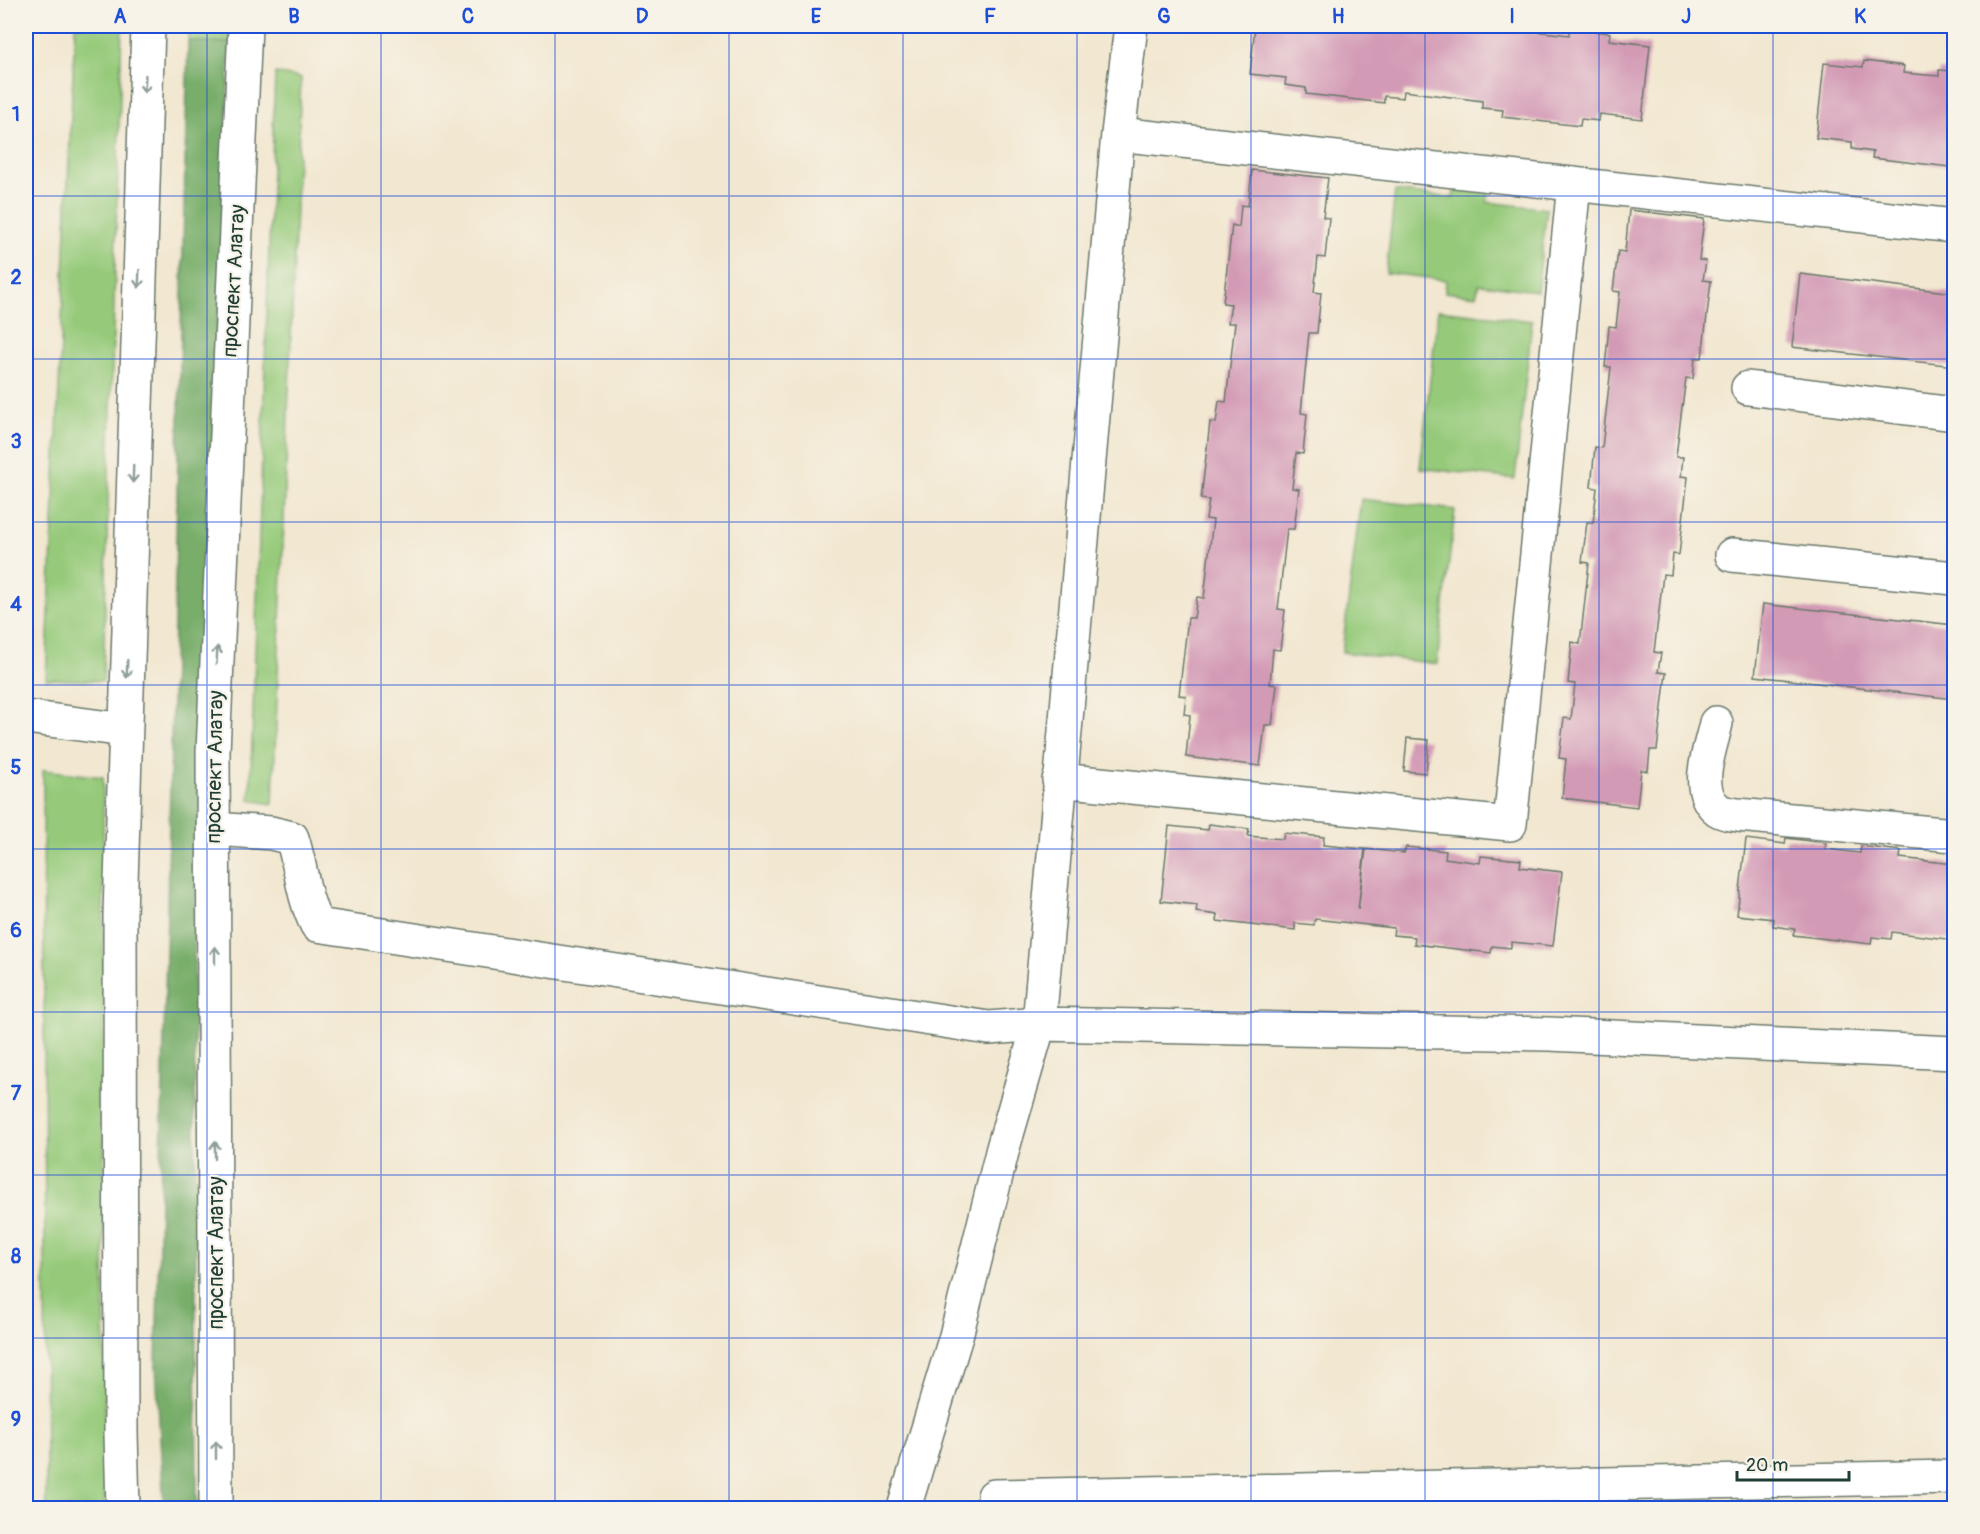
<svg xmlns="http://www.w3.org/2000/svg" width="1980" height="1534" font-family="Pangolin,sans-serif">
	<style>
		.green { fill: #96ca7a; stroke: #5a8457; stroke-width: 1.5 }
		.forest { fill: #78ae6a; stroke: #4c764f; stroke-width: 1.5 }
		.building { fill: #d39ab5 }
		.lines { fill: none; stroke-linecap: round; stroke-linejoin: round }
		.minor-casing { stroke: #69786b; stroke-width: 36 }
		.major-casing { stroke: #69786b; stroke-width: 36 }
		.minor { stroke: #fff; stroke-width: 33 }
		.major { stroke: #fff; stroke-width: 33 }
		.oneway { stroke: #8f9e9a }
		.grid { fill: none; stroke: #1d4ed8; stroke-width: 1.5; stroke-opacity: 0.55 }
		.labels { text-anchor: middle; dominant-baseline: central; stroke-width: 4.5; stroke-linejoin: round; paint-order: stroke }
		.street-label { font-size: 21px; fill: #1f3d34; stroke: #f7f3e8 }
		.neatline { fill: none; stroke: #1d4ed8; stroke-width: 2 }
		.grid-label { font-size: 20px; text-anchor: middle; font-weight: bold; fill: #1d4ed8 }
	</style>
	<rect width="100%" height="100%" fill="#f7f3e8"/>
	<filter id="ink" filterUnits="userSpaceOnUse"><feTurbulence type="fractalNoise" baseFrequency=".0167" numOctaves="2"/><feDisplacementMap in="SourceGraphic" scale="12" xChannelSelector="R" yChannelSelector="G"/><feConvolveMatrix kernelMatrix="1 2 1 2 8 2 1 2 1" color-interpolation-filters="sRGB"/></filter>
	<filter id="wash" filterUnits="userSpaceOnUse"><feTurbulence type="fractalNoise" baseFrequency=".008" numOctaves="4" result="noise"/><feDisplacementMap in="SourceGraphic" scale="24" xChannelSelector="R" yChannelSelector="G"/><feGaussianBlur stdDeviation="1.35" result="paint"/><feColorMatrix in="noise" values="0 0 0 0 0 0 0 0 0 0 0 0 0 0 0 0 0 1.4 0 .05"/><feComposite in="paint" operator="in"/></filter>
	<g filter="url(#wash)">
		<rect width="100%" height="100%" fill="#f2e7d0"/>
		<path class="green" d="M75,26h47l-19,655 -57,-2z
			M189,26h41v17l-42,-2z
			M275,73l26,5 -28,726 -23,-4z
			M1455,186l33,4 -1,12 60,7 -10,82 -58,-7 -3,12 -31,-4 1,-12 -60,-7 9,-82 58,7z
			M1438,310l94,11 -17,158 -95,-11z
			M1361,499l94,11 -18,154 -95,-12z
			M43,770l60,7 2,731h-59z"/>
		<path class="forest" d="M188,41l42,2 -36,890 3,575h-33l-8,-142z"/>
		<g id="blocks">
			<path class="building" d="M1255,26h279v5l35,4v-7l41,5 -1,7 41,5 -8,74 -42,-5 -1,7 -18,-2 -1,7 -78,-9 1,-7 -21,-2v-7l-78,-10 -1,7 -19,-2v7l-78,-9v-6l-21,-3 1,-7 -36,-4z
				M1864,61l40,5 -1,7 36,3v-6l15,1v90l-3,-1 -1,7 -78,-9 1,-6 -21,-3v-7l-36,-4 8,-75 39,4z
				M1252,170l76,8 -5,39 6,1 -4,40 -7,-1 -4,35 7,1 -4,40h-8l-8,80 6,1 -4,40 -7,-1 -4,35 7,1 -5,40h-7l-9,80 7,1 -5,40 -7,-1 -3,35 7,1 -5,40h-7l-5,41 -74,-9 4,-42 -6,-1 2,-18 -7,-1 9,-77h6l3,-21 7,1 4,-36 5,-42 -7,-1 3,-19 -8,-1 9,-77 6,1 3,-22 7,1 4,-36 5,-43h-7l3,-19 -8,-1 9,-78 7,2 2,-22 7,1z
				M1629,210l75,9 -5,41 7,1 -3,19 8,1 -9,77h-7l-2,21 -7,-1 -5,37 -5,42h7l-2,19 7,1 -9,78 -6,-1 -2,21 -8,-1 -4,37 -5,41 7,1 -3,19 8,1 -9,77h-7l-2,21 -7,-1 -4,37 -75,-9 4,-39 -7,-1 5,-40 7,1 4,-35 -7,-1 4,-41 8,2 9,-81 -7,-1 5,-40 6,1 4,-35 -6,-1 4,-40 7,1 9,-81h-6l4,-41 7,1 4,-35 -7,-1 5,-40 7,1z
				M1800,274l154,19v73l-162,-19z
				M1763,604l191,21v74l-199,-23z
				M1407,738l22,2 -3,33 -22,-2z
				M1209,824l40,5 -1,7 35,3 1,-6 40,4 -1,8 42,4 -7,61 8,-61 38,4 2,-6 40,4 -1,7 35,5 1,-7 40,4 -1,7 42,5 -9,74 -42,-4v6l-19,-2 -1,7 -77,-9 1,-7 -22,-2 1,-7 -79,-9 -1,6 -19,-2v7l-78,-9 1,-6 -22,-3 1,-7 -36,-4 8,-75 39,4z
				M1786,838l40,5 -1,6 35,4 1,-7 40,5 -1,7 54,6v76l-62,-8 -1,7 -19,-2 -1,7 -78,-9 2,-6 -22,-3 1,-7 -37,-4 9,-76 39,5z"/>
		</g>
	</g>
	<g filter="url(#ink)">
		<use href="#blocks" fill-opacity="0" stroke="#69786b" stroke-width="1.5"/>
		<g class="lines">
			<defs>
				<path id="minor" d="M1118,134l836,92
					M1748,388l206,26
					M1732,555l222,23
					M26,717l99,13
					M1716,723c-5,25 -23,65 0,85 5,5 15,6 22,7l216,20
					M1059,780l451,44 64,-640
					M214,829l57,4 21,5c10,31 10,58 25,87l672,103 50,-4 79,-890 13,-108
					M994,1496l960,-19
					M904,1508l52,-172 47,-188 36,-124 510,10 405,19"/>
				<path id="major" d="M123,1508l-2,-75 -1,-519 28,-888
					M216,1508l-3,-756 32,-726"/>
			</defs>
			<use href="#minor" class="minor-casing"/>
			<use href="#major" class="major-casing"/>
			<use href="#minor" class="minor"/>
			<use href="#major" class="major"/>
		</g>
		<defs><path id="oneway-shaft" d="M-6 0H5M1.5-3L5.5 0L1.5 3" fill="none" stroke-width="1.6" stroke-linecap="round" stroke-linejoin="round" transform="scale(1.5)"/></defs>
		<g class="oneway">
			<use href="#oneway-shaft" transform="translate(145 84) rotate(93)"/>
			<use href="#oneway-shaft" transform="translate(139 279) rotate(92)"/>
			<use href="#oneway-shaft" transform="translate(133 474) rotate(92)"/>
			<use href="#oneway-shaft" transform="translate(217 655) rotate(-87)"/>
			<use href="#oneway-shaft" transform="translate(127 669) rotate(92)"/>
			<use href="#oneway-shaft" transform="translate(215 955) rotate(-90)"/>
			<use href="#oneway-shaft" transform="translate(215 1150) rotate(-90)"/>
			<use href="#oneway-shaft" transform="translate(216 1450) rotate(-90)"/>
		</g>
	</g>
	<path class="grid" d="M207,26v1482M381,26v1482M555,26v1482M729,26v1482M903,26v1482M1077,26v1482M1251,26v1482M1425,26v1482M1599,26v1482M1773,26v1482M26,196h1928M26,359h1928M26,522h1928M26,685h1928M26,849h1928M26,1012h1928M26,1175h1928M26,1338h1928"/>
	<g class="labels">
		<g class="street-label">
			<text transform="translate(234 281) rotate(-87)">проспект Алатау</text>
			<text transform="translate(215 767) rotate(-89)">проспект Алатау</text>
			<text transform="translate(216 1253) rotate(-90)">проспект Алатау</text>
		</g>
	</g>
	<rect width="1980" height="1534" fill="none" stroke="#f7f3e8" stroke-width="66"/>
	<path d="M1737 1471v9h112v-9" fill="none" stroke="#1f3d34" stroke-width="3"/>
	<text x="1746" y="1471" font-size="18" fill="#1f3d34" stroke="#f7f3e8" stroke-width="4.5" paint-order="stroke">20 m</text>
	<rect x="33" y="33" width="1914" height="1468" class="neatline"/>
	<g class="grid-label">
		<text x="120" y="23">A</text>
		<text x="294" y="23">B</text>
		<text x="468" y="23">C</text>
		<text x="642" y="23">D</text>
		<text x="816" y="23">E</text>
		<text x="990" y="23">F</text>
		<text x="1164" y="23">G</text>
		<text x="1338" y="23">H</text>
		<text x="1512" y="23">I</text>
		<text x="1686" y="23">J</text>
		<text x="1860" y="23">K</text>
		<text x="16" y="121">1</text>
		<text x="16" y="284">2</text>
		<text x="16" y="448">3</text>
		<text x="16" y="611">4</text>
		<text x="16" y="774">5</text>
		<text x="16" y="937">6</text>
		<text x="16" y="1100">7</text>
		<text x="16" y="1263">8</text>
		<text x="16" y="1426">9</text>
	</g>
</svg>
